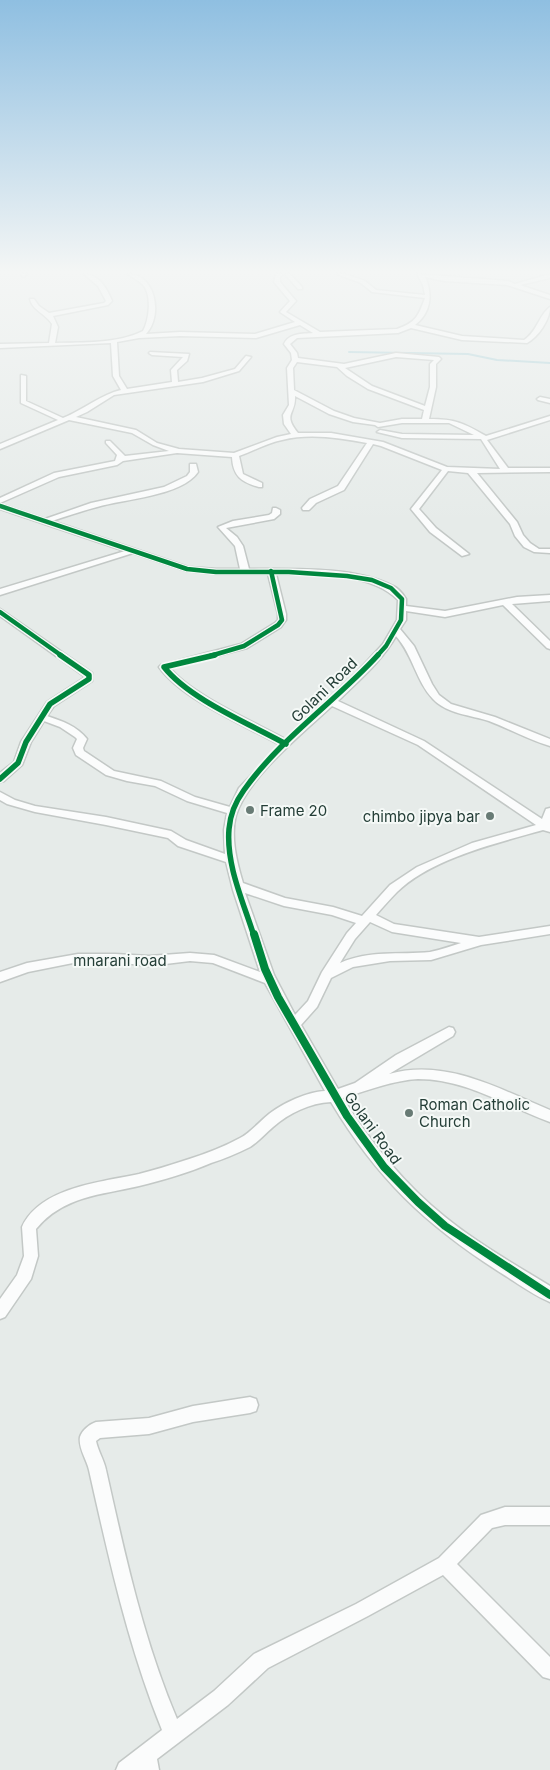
<svg xmlns="http://www.w3.org/2000/svg" width="550" height="1770" font-family="Inter,sans-serif">
	<style>
		.lines { fill: none; stroke-linecap: round; stroke-linejoin: round }
		.stream { stroke: #a9d0d7; stroke-width: 2 }
		.minor-casing { stroke: #c3c8c6; stroke-width: 3 }
		.minor { fill: #fbfcfc; fill-rule: evenodd }
		.cycleway-far2-casing { stroke: #f5f9f7; stroke-width: 7 }
		.cycleway-far1-casing { stroke: #f5f9f7; stroke-width: 9 }
		.cycleway-casing { stroke: #f5f9f7; stroke-width: 11 }
		.cycleway-far2 { stroke: #00873e; stroke-width: 4.5 }
		.cycleway-far1 { stroke: #00873e; stroke-width: 5.5 }
		.cycleway { stroke: #00873e; stroke-width: 8 }
		.poi-dot { fill: #687b75; stroke: #f5f9f7; stroke-width: 2 }
		.labels { text-anchor: middle; dominant-baseline: central; stroke-width: 4; stroke-linejoin: round; paint-order: stroke }
		.street-label { font-size: 15px; fill: #243e37; stroke: #f5f9f7 }
		.poi-label { font-size: 15px; fill: #243e37; stroke: #f5f9f7; text-anchor: start }
	</style>
	<rect width="100%" height="100%" fill="#e6ebe9"/>
	<g class="lines">
		<path class="stream" d="M349,352l119,2 29,6 53,3"/>
		<defs>
			<path id="minor" d="M27,274l-3,3 -3,-2 1,-1z
				M84,274c14,0 23,14 28,27l-4,4 -55,11 5,11 -3,16c28,-1 62,1 88,-12 6,-11 9,-34 1,-45 -4,-5 -11,-8 -16,-12 28,0 35,42 18,60l34,-2 75,2 40,-12 -15,-10 10,-11 -16,-19 2,-8h7l-3,3v5l16,19 -10,11 34,20 77,-3c19,-7 21,-12 28,-31l-53,-6 -11,-9 -24,-9h8l20,7 11,9 49,5 -2,-10 -6,-11 91,7 7,3 35,-10v4l-30,7 30,10v4l-43,-14 -63,-4 -19,-4c8,17 6,36 -10,48l47,11 62,4c13,-8 15,-25 26,-33 0,13 -12,30 -23,36l-65,-3 -51,-12 -13,5 -101,5 -7,6 7,9 1,5 46,6 52,-11 43,4 2,2 -5,5v23l-7,32c27,0 34,4 57,17l64,-20v4l-63,20 21,28h42v4l-73,1 40,49 6,13 7,8 9,6h11v4l-16,-1 -10,-5 -9,-11 -5,-12 -42,-51 -20,-2 -29,38 17,19 33,26 -7,2 -32,-24 -19,-23 31,-39 -61,-24 -8,-2 -29,46 -28,13 -7,7h-6l-1,-2 8,-9 28,-13 29,-43c-28,-5 -57,-10 -85,-3 -15,3 -29,11 -43,16l4,18 19,9v4h-3c-18,-5 -26,-11 -27,-30l-55,-4 -54,8 -6,4 -58,12 -59,26v-5l54,-25 61,-12 2,-6 -11,-12v-2h4l15,15 44,-5 -16,-6 -21,-12 -63,-13 -69,29v-5l58,-24 -37,-17v-28l5,1v25l37,17c20,-8 39,-24 58,-28l-8,-14 -2,-33 -111,5v-4l49,-1 3,-19c-6,-10 -20,-14 -22,-25h4l5,7 10,7 55,-10 2,-2 -8,-15zM300,325l13,8c-11,1 -24,0 -29,11l7,9 1,7 -5,8 2,37 -6,10 1,9 7,10 -14,3 -43,16 -55,-4 -22,-6 -21,-13 -60,-13 11,-5 27,-17 89,-13 36,-11 12,-14 -5,-1 -11,13 -33,9 -24,4 -1,-12 10,-9 2,-7 -39,-2 -1,1 3,2 31,2 -12,13 1,12 -45,7 -8,-13 -2,-34 22,-4 41,-2 76,2zM396,357l38,3 -4,4v23l-5,19 -53,-20 -27,-18zM297,362l40,5 10,9 21,13 56,21 -2,9h-20l-22,4 -26,-5 -20,-7 -40,-21 -1,-22zM295,396l34,18 24,8 22,3 3,2 24,-4h47l25,12 -72,-1 -22,-4 -3,2 25,6 79,1 19,30 -53,-2 -64,-25 -52,-9h-33c-16,-20 -2,-18 -3,-37z
				M285,274h5l12,13v2h-4z
				M540,397l10,2v4l-12,-3 -1,-1z
				M190,464h6l2,8c-16,24 -74,27 -101,35 -15,4 -30,9 -45,14l136,46 28,2h24l-5,-23 -17,-19 15,-6 36,-6 3,-2 1,-5h3l4,2v4l-6,5 -48,9 11,9 6,9 6,23c41,0 107,-3 144,17 5,2 10,8 13,13v7l39,5 72,-14 33,-2v6l-38,3 38,37v8l-3,-1 -44,-43 -58,12 -39,-6v9l-6,9 14,17 18,38 7,11 12,9 44,13 55,22v7c-21,-6 -40,-17 -61,-25 -18,-6 -42,-7 -56,-22 -17,-18 -20,-44 -37,-63 -14,25 -38,45 -58,65l86,40 118,78 4,-10 4,-1v24l-7,-2c-45,13 -111,28 -146,62 -7,7 -14,15 -21,23l18,9 85,13 71,-11v8l-69,11 -50,15 -41,1 -37,6 -22,11 -14,29 -16,18 37,64 17,-6 41,-28 53,-28 4,1 2,4 -2,4 -64,38c57,-16 110,15 161,36v12c-44,-16 -84,-43 -132,-43 -23,1 -53,12 -75,19 28,45 61,86 102,119 32,26 69,47 105,69v16c-17,-7 -33,-19 -49,-29 -75,-48 -124,-94 -170,-171 -21,1 -42,11 -58,25 -7,6 -15,15 -23,20 -12,6 -26,12 -39,16 -23,10 -48,17 -72,23 -38,9 -76,10 -103,43l2,27 -7,23 -26,38 -5,2v-20l17,-24 7,-19 -2,-29c18,-40 80,-45 117,-53 15,-4 29,-8 44,-13 19,-6 39,-13 57,-23 10,-5 19,-16 29,-24 14,-11 38,-22 56,-23l-60,-108 -52,-20 -23,-2 -41,5 -34,-4h-37l-50,10 -28,10v-10l27,-9 51,-9h37l34,2 41,-3 24,2 46,17 -27,-82 -7,-28 -48,-16 -10,-8 -62,-13 -71,-13 -28,-8 -7,-4v-8l15,8 20,6 71,11 65,14 15,9 39,14 -1,-24 3,-17 -40,-12 -32,-15 -28,-5 -21,-6 -30,-20 -3,-7 4,-9 -2,-2 -15,-10 -16,-6 -13,21 -9,23 -18,16 -4,1v-9l14,-11 7,-20 26,-40 37,-24v-2l-84,-60v-7l92,64v8l-38,25 -7,10c15,5 30,10 40,23l-4,9 1,3 30,20 47,10 34,16 35,10 9,-19 41,-43c-36,-20 -97,-45 -121,-78l2,-2 80,-21 34,-21 3,-3v-6l-10,-40h-52l-29,-3 -54,-18 -133,42v-6l125,-38 -125,-42v-5l45,15 46,-16 73,-16 23,-11 3,-4zM276,574c37,0 95,-2 122,26l-1,20 -14,24 -26,28 -72,67c-31,-17 -95,-45 -115,-71l77,-20 34,-21 5,-7v-6zM332,706l86,39 118,80 -64,18 -55,24 -27,18 -28,31 -29,-9 -48,-9 -42,-15c-6,-20 -13,-47 -7,-68 12,-38 67,-82 96,-109zM245,893l39,13 48,9 24,8 -9,10 -25,39 -14,29 -13,14 -21,-40zM370,922l22,10 69,11c-10,3 -21,7 -31,9 -30,3 -62,-2 -90,11l15,-24z
				M250,1397l6,2 2,6 -2,6 -6,2 -57,9 -44,12 -49,4 -4,3c2,10 8,19 10,29 19,85 37,169 71,249l37,-28 40,-37 102,-50 83,-46 42,-43 24,-8h45v18h-45l-13,3 -35,36 93,93v22l-7,-2 -100,-102 -75,41 -100,52 -40,37 -71,54 2,11h-43l3,-7 43,-33c-34,-84 -53,-171 -73,-260 -2,-10 -11,-22 -9,-33 2,-7 10,-13 16,-15l53,-4 44,-12z"/>
		</defs>
		<use href="#minor" class="minor-casing"/>
		<use href="#minor" class="minor"/>
		<defs>
			<path id="cycleway-far2" d="M0,506l187,63 29,3h73l58,4 25,4 19,8 11,11 -1,21 -15,26 -9,10
				M0,612l62,44
				M210,656l34,-10 34,-21 4,-5 -11,-49"/>
			<path id="cycleway-far1" d="M215,655l-51,12c25,32 86,57 122,77
				M0,779l18,-16 8,-21 24,-38 39,-25v-4l-29,-20
				M254,936c-11,-35 -28,-71 -25,-107 1,-14 7,-28 15,-39 37,-52 92,-89 134,-135"/>
			<path id="cycleway" d="M254,934l11,35 13,28 69,119 37,51 34,35 27,24 105,69"/>
		</defs>
		<use href="#cycleway-far2" class="cycleway-far2-casing"/>
		<use href="#cycleway-far1" class="cycleway-far1-casing"/>
		<use href="#cycleway" class="cycleway-casing"/>
		<use href="#cycleway-far2" class="cycleway-far2"/>
		<use href="#cycleway-far1" class="cycleway-far1"/>
		<use href="#cycleway" class="cycleway"/>
	</g>
	<linearGradient id="sky" x2="0" y2="1"><stop stop-color="#8fbfe1"/><stop offset="0.52" stop-color="#f4f6f5"/><stop offset="1" stop-color="#f4f6f5" stop-opacity="0"/></linearGradient>
	<rect width="550" height="522" fill="url(#sky)"/>
	<g class="poi-dot">
		<circle cx="250" cy="810" r="5"/>
		<circle cx="490" cy="816" r="5"/>
		<circle cx="409" cy="1113" r="5"/>
	</g>
	<g class="labels">
		<g class="street-label">
			<text transform="translate(324 690) rotate(-44)">Golani Road</text>
			<text x="120" y="960">mnarani road</text>
			<text transform="translate(373 1128) rotate(54)">Golani Road</text>
		</g>
		<g class="poi-label">
			<text x="260" y="810">Frame 20</text>
			<text x="480" y="816" text-anchor="end">chimbo jipya bar</text>
			<text x="419" y="1104">Roman Catholic<tspan x="419" dy="17">Church</tspan></text>
		</g>
	</g>
</svg>
